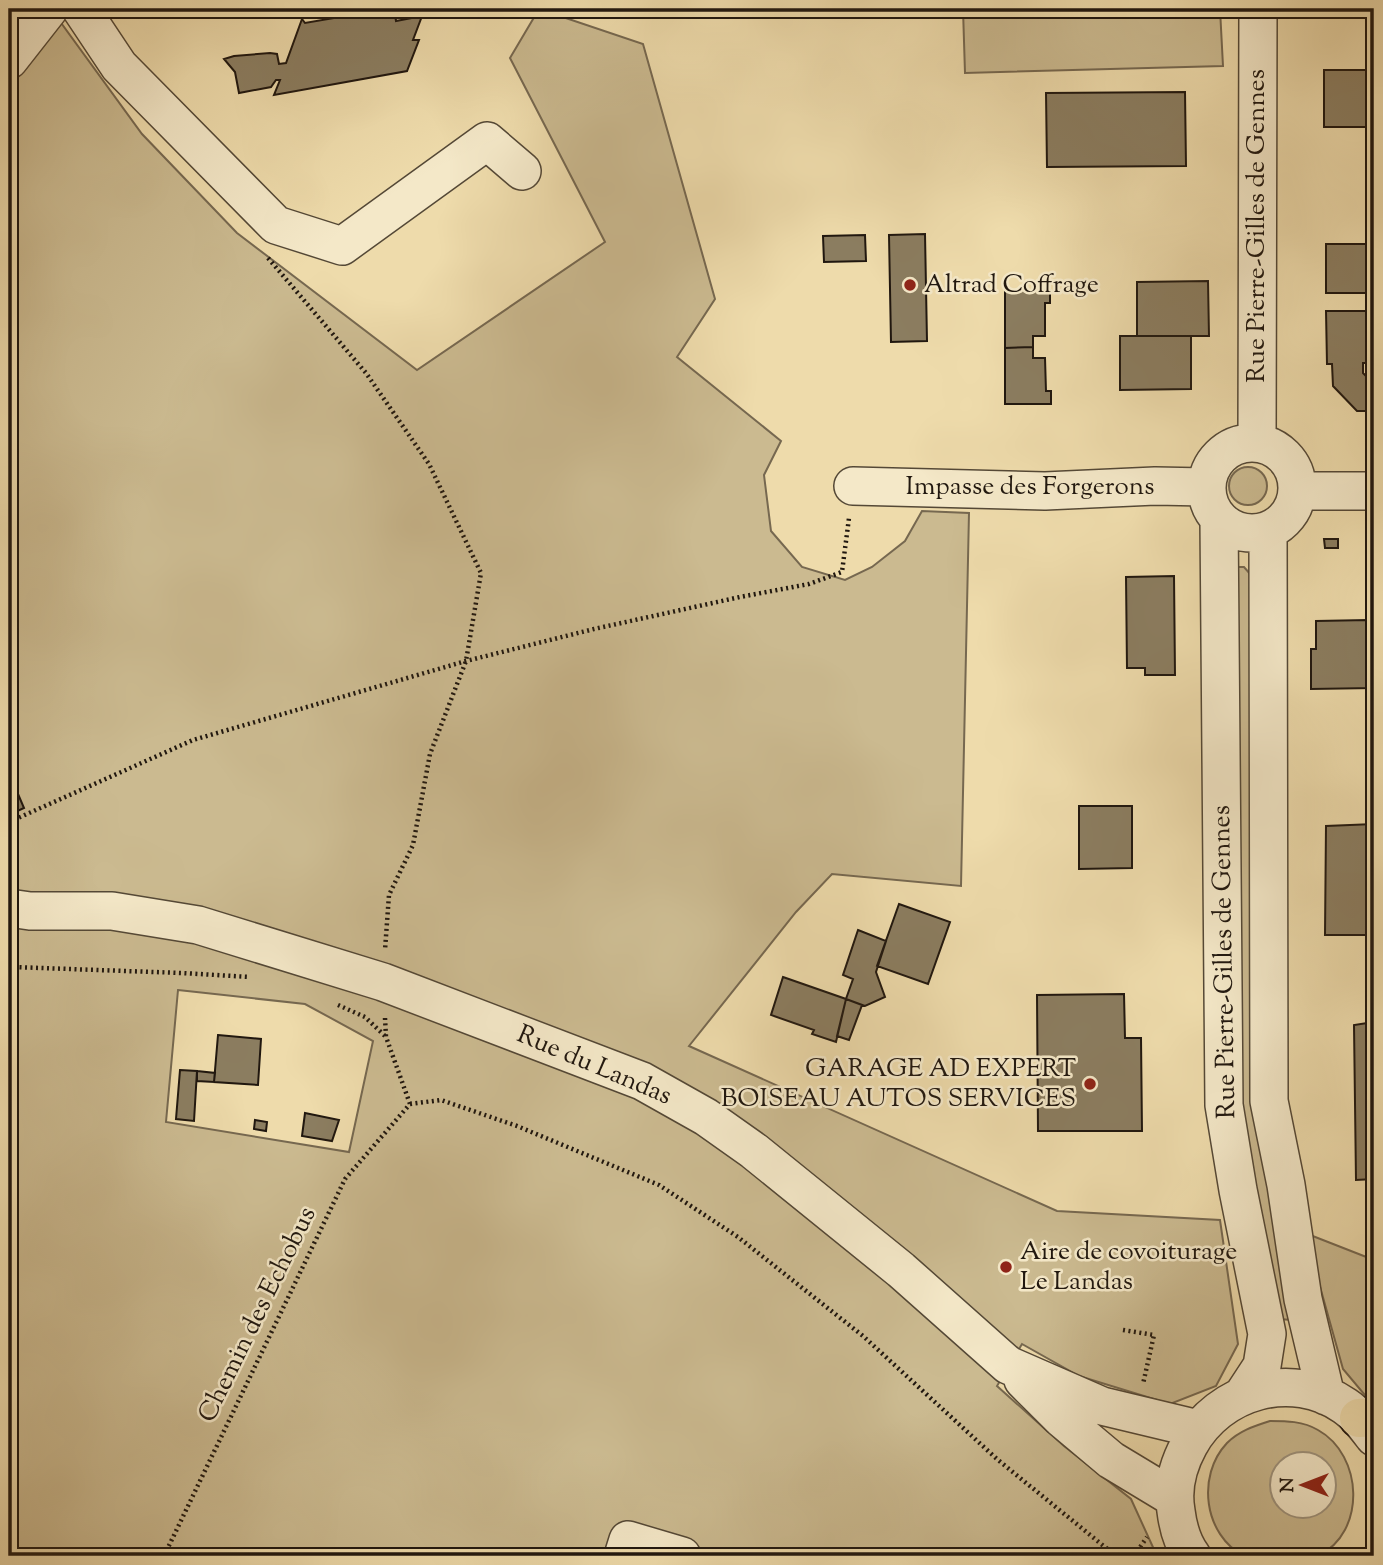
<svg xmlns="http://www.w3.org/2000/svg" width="1383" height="1565" font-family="'Sorts Mill Goudy',serif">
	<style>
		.green { fill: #cbba90; stroke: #766850; stroke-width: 2; fill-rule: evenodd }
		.building { fill: #8b7d60; stroke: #20170f; stroke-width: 2 }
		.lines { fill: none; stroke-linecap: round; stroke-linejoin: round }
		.minor-casing { stroke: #544836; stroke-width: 40 }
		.highway-casing { stroke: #20170f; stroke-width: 42 }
		.path { stroke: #20170f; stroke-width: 4.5; stroke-dasharray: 2 3.5; stroke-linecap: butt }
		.minor { stroke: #f4e8c8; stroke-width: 37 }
		.highway { stroke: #eedbab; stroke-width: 38 }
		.poi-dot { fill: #8f2418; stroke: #f4e8c8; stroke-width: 2.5 }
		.labels { text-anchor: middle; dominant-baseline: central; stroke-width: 5; stroke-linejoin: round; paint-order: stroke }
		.street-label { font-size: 26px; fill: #20170f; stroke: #f4e8c8 }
		.poi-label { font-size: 26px; fill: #20170f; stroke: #f4e8c8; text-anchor: start }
	</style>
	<rect width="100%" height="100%" fill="#eedbab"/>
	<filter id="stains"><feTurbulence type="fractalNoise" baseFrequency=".00286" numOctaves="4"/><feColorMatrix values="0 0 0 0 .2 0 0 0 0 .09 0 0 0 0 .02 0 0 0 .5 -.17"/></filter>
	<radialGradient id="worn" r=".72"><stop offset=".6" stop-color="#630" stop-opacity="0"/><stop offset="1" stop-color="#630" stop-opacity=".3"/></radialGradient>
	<path class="green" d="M16,9h51l-8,11 83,114 95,99 180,137 188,-128 -95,-184 29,-49 104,35 72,255 -38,58 104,84 -17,34 7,56 31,36 43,13 27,-13 33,-26 17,-30 47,2 -8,373 -129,-12 -36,38 -107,134 368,165 163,9 18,124 -22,42 -46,18 -91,-28 -57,-32 -25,42 67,60 67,53 26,57h-1148v-1469l38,-51zM178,990l127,14 68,37 -24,111 -183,-30z
		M963,9h257l3,57 -258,7z
		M1229 486a19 19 0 1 1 38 0a19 19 0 1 1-38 0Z
		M1235,567h9l7,8 44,745 -20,-1 -43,-206z
		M1305,1233l69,27v146l-31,-37z
		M1270,1421c16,0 33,0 48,9 45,25 49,102 0,126h-74c-40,-21 -48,-80 -17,-113 12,-12 27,-17 43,-22zM1282,1464h42v42h-42z"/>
	<path class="building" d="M387,9h7l2,12 26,-5 -9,24h6l-12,31 -133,24 6,-15h-4l-5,7 -32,6 -4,-21 -11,-13 10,-3 36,-3 7,1 2,10 7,-1 16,-44 3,4z
		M1334,9h40v6h-40z
		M1324,70h50v57h-50z
		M1185,92l1,74 -139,1 -1,-74z
		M925,234l2,107 -36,1 -2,-107z
		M865,235l1,26 -42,1 -1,-26z
		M1326,244h48v49h-48z
		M1208,281l1,55h-72v-54z
		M1005,290h45v13h-5v33h-12v11l-28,1z
		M1326,311h44l1,52h-8v10l7,7h4v31h-17l-24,-25 -1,-22h-5z
		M1120,336h71v53l-71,1z
		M1033,347v11h12l1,33h5v13h-46v-56z
		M1324,539h14v9h-13z
		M1174,576l1,99h-30v-7h-18l-1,-91z
		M1369,620l5,2v66l-63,1v-40h5v-28z
		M18,794l6,14 -15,7v-18z
		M1079,806h53v62l-53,1z
		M1374,824v111h-49l1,-109z
		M899,904l51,18 -22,62 -51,-18z
		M858,930l28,11 -10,31 9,25 -20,9 -19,-7 7,-20 -10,-4z
		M783,977l63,22 -10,43 -24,-8 2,-4 -43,-15z
		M1124,994l1,44h16l1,93h-104l-1,-136z
		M846,999l16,6 -13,35 -12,-4z
		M1374,1022v157l-18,1 -2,-155z
		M218,1035l43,4 -3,46 -44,-3z
		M180,1070l17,1 -3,50 -18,-2z
		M197,1071l18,2 -1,9 -17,-1z
		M305,1113l34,7 -7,21 -30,-5z
		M255,1120l12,2 -1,9 -12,-2z"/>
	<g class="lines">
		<defs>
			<path id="minor" d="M81,9l38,57 157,159 66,21 145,-105 35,30
				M9,60l40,-51
				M1257,443l1,-434
				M1207 488a45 45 0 1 1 90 0a45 45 0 1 1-90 0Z
				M853,486l192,5 110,-5 51,1
				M1297,491h77
				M1219,519l5,586 14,85 29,144 -5,32 -19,29
				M1268,530l1,571 17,84 17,114 23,97
				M9,908l21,3h82l86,14 185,57 259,99 64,36 48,34 147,119 107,95 94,41 96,23
				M1023,1380l38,38 50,42 63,38
				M623,1556l5,-16 54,16
				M1192,1556c-9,-12 -14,-29 -16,-45 -4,-23 2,-46 13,-66 30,-55 103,-76 156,-39 12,8 20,19 29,31"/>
			<path id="highway" d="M1359,1418l15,-1"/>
		</defs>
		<use href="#minor" class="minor-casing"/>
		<use href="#highway" class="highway-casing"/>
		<path class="path" d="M268,258l98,115 63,91 52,109 -15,88 -36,93 -17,91 -24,50 -4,55
			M9,822l184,-82 273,-79 128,-32 146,-32 69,-13 33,-12 7,-54
			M9,969l4,-2 169,6 68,4
			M338,1005l27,12 20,19
			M385,1018l1,19 24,67
			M410,1104l31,-4 76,26 142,59 79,52 125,99 135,124 118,96
			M1123,1330l31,5 -11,49
			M164,1556l181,-377 65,-75
			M1134,1556l13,-19"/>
		<use href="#minor" class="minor"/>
		<use href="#highway" class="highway"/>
	</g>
	<g class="poi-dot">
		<circle cx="910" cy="285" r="7"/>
		<circle cx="1090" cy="1084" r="7"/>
		<circle cx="1006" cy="1267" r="7"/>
	</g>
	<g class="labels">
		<g class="street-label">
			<text transform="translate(1257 226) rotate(-90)">Rue Pierre-Gilles de Gennes</text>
			<text x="1030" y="487">Impasse des Forgerons</text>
			<text transform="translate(1225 962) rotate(-91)">Rue Pierre-Gilles de Gennes</text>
			<text transform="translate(594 1066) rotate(23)">Rue du Landas</text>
			<text transform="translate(258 1315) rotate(-64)">Chemin des Echobus</text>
		</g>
		<g class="poi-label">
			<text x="924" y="285">Altrad Coffrage</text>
			<text x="1076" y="1069" text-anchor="end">GARAGE AD EXPERT<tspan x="1076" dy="30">BOISEAU AUTOS SERVICES</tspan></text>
			<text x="1020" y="1252">Aire de covoiturage<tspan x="1020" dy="30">Le Landas</tspan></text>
		</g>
	</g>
	<rect width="1383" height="1565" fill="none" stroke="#eedbab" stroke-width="35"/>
	<rect x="10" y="10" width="1362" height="1544" fill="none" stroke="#20170f" stroke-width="3.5"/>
	<rect x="18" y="18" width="1348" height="1530" fill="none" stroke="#20170f" stroke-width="2"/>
	<g transform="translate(1303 1485) rotate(270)"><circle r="33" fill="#f4e8c8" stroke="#9f947e" stroke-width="2"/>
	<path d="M0-5L12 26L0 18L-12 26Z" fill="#8f2418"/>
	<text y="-10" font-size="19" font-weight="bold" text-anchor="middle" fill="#20170f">N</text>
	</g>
	<rect width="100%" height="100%" filter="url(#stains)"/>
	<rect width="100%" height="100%" fill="url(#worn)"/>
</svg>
